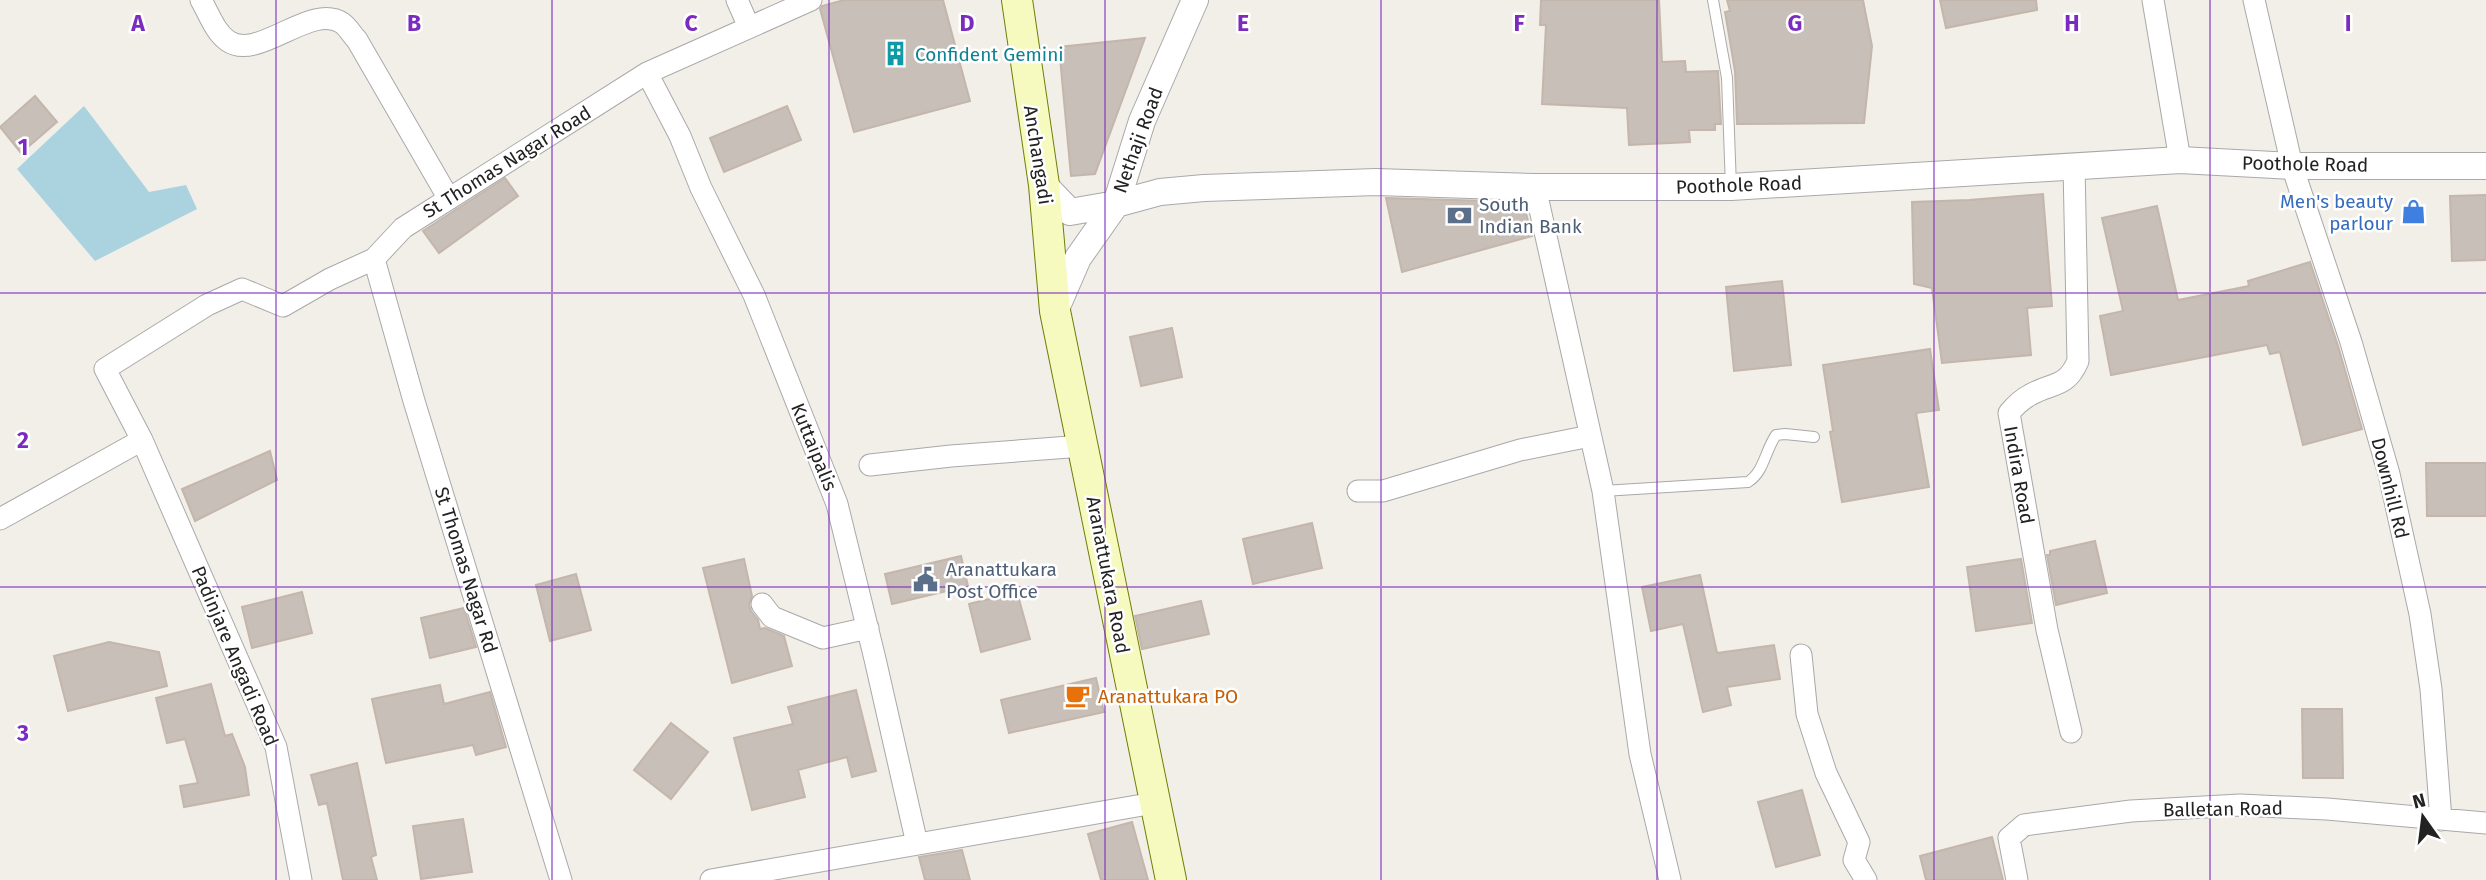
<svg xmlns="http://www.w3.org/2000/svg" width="2486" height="880" font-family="'Fira Sans',sans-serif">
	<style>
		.water { fill: #aad3df }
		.building { fill: #c7bfb8; stroke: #c4b6ab; stroke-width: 2 }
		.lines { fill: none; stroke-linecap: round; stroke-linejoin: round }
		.service-casing { stroke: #a9a9a9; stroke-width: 12 }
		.minor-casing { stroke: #a9a9a9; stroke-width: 23 }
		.tertiary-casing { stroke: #a9a9a9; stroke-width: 28 }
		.secondary-casing { stroke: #707d05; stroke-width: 32 }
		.service { stroke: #fff; stroke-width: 10 }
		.minor { stroke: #fff; stroke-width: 21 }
		.tertiary { stroke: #fff; stroke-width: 26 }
		.secondary { stroke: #f7fabf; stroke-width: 30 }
		.grid { fill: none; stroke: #7b2cbf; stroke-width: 2; stroke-opacity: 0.55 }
		.labels { text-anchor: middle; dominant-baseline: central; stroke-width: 5; stroke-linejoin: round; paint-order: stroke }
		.culture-label { font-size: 19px; fill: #0d838f; stroke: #fff; text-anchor: start }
		.street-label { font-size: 19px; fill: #222; stroke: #fff }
		.shop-label { font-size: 19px; fill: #366cbe; stroke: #fff; text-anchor: end }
		.service-label { font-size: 19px; fill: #4e5e75; stroke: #fff; text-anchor: start }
		.food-label { font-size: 19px; fill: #c56008; stroke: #fff; text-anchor: start }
		.grid-label { font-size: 23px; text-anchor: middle; font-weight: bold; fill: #7b2cbf; stroke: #fff; stroke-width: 5; stroke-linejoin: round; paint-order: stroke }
	</style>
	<rect width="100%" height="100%" fill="#f2efe9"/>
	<path class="water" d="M84,106l65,86 37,-7 11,24 -102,52 -78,-92z"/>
	<path class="building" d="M844,0h99l27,101 -116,31 -34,-123 2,-3z
		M1541,0h118l3,62 23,-1 1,11 32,-1 3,53h-6v6h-26l1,12 -61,3 -2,-37 -85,-4 4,-79h-6z
		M1727,0h136l9,46 -8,77 -127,1 -2,-53 -10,-59 5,-1z
		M1940,0h96l1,10 -91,18z
		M1145,38l-50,136 -24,2 -12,-129z
		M35,96l22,26 -36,31 -21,-26z
		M787,106l14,34 -77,32 -14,-34z
		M505,178l13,18 -79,57 -16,-22z
		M2043,194l9,112 -25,2 4,47 -89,8 -10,-75 -18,-4 -2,-82 57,-2z
		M2486,195v65l-34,1 -2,-65z
		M1386,198l137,4 9,34 -130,36z
		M2157,206l21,94 71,-14 -1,-5 62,-19 28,84 24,83 -59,16 -23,-93 -10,2 -3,-9 -156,30 -11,-59 23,-5 -21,-93z
		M1782,281l9,84 -57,6 -8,-84z
		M1172,328l10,49 -41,9 -11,-49z
		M1930,349l9,61 -23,3 13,74 -87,15 -12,-70 3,-1 -10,-66z
		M270,451l7,29 -82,41 -13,-32z
		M2426,463h60v53h-59z
		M1312,523l10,45 -69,16 -10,-45z
		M2095,541l12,52 -51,12 -9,-50h3v-4z
		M961,556l7,30 -76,18 -7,-30z
		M744,559l8,37 -3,9 2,6 7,9 2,9 5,-1 19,8 8,30 -60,17 -29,-115z
		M2021,559l11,64 -56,8 -9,-64z
		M576,574l15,56 -41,11 -14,-56z
		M1700,575l17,78 57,-8 6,34 -53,8 4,18 -28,7 -20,-88 -32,7 -9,-44z
		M302,592l10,41 -60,15 -10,-41z
		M1017,592l13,47 -49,13 -12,-48z
		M1201,601l8,33 -67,15 -7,-33z
		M464,608l12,39 -46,11 -9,-40z
		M109,642l50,10 8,34 -99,25 -14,-55z
		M1096,678l8,34 -95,21 -8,-33z
		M211,684l14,52 7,-2 13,33 4,28 -65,12 -4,-21 18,-3 -13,-44 -18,4 -11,-45z
		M440,685l4,19 46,-12 16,55 -30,8 -3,-10 -87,18 -14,-64z
		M856,690l20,81 -24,6 -5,-20 -49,13 7,27 -53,13 -18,-72 59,-14 -5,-17z
		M2302,709h40l1,69h-40z
		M671,723l37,29 -37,47 -37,-29z
		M357,763l19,92 -5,2 6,23h-34l-16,-77 -8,2 -8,-30z
		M1802,790l18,65 -44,12 -18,-65z
		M463,819l9,53 -51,7 -8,-53z
		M1132,822l16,58h-47l-13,-46z
		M1992,837l11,43h-77l-6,-24z
		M962,850l8,30h-45l-6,-23z"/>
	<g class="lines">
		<defs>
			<path id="service" d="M1713,0l14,78 4,109
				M1603,491l145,-9c16,-10 17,-31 28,-47l9,-1 29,3"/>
			<path id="minor" d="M201,0c8,14 14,32 27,41 30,21 83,-39 114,-18 6,4 10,12 15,17l92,159
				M737,0l12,27
				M2153,0l27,160
				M2254,0l38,166 59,176 38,132 31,140 11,75 10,131
				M647,73l33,63 21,52 53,107 83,209 38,155 42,185
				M1535,187l68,304 37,263 30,126
				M374,259l40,142 147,479
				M870,465l81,-9 132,-10
				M1358,491h25l137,-41 70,-14
				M0,519l142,-79
				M762,604l10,13 51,21 45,-10
				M1801,655l6,59 19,59 33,69 -5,18 12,20
				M2071,732l-24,-102 -38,-217c6,-7 13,-14 21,-18 22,-13 36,-6 48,-34l-4,-195
				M301,880l-25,-133 -134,-307 -37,-71 102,-64 35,-16 41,17 47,-27 44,-20 29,-31 244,-155 164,-73
				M711,880l443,-77
				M2017,880l-8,-42 15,-13 107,-14 109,-6 87,4 159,14"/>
			<path id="tertiary" d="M1044,185l26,27 46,-8 26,-83 53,-121
				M1055,311l23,-53 38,-54 44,-12 44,-4 172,-6 159,5h196l449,-27 112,6h194"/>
			<path id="secondary" d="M1017,0l27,185 11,126 116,569"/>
		</defs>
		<use href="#service" class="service-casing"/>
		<use href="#minor" class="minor-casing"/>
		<use href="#tertiary" class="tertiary-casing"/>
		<use href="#secondary" class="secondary-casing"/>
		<use href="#service" class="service"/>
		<use href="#minor" class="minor"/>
		<use href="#tertiary" class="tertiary"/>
		<use href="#secondary" class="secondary"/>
	</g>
	<path class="grid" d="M276,0v880M552,0v880M829,0v880M1105,0v880M1381,0v880M1657,0v880M1934,0v880M2210,0v880M0,293h2486M0,587h2486"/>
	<defs>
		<symbol id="building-bare" viewBox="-9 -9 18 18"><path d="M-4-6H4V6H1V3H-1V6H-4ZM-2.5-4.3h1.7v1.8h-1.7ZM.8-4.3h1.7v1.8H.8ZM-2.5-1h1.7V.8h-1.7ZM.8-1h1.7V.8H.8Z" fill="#0f9aa8" stroke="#fff" stroke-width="2.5" paint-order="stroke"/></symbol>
		<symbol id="shop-bare" viewBox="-9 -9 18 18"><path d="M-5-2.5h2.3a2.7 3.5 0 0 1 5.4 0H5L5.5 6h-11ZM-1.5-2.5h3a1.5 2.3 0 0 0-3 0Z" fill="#3f7fe0" stroke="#fff" stroke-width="2.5" paint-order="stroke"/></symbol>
		<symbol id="bank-bare" viewBox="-9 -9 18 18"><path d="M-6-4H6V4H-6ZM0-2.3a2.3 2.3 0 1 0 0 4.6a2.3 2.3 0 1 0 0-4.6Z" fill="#5c6f8a" stroke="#fff" stroke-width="2.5" paint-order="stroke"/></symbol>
		<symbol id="civic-bare" viewBox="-9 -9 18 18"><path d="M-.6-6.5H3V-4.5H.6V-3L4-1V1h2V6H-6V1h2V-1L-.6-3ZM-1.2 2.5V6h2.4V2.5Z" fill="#5c6f8a" stroke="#fff" stroke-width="2.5" paint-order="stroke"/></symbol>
		<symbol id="cafe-bare" viewBox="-9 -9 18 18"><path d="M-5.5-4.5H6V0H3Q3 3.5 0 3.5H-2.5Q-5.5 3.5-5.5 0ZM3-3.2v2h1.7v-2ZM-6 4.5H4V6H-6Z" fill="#e8710a" stroke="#fff" stroke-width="2.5" paint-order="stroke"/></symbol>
	</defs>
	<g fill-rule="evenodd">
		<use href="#building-bare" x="878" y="36" width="35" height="35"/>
		<use href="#shop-bare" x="2396" y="194" width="35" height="35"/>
		<use href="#bank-bare" x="1442" y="198" width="35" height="35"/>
		<use href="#civic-bare" x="908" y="562" width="35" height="35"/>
		<use href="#cafe-bare" x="1060" y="678" width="35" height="35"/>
	</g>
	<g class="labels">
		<g class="culture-label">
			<text x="915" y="54">Confident Gemini</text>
		</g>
		<g class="street-label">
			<text transform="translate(1138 140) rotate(-70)">Nethaji Road</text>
			<text transform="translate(1038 155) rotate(81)">Anchangadi</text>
			<text transform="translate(507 162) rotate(-32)">St Thomas Nagar Road</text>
			<text transform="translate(2305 164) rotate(1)">Poothole Road</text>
			<text transform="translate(1739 185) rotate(-2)">Poothole Road</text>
			<text transform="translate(814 447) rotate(68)">Kuttaipalis</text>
			<text transform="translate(2019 475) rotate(80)">Indira Road</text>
			<text transform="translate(2390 488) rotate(76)">Downhill Rd</text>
			<text transform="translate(466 570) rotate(73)">St Thomas Nagar Rd</text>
			<text transform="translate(1108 575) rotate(79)">Aranattukara Road</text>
			<text transform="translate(235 656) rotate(67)">Padinjare Angadi Road</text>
			<text transform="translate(2223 809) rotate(-1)">Balletan Road</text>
		</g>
		<g class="shop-label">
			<text x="2393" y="201">Men's beauty<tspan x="2393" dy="22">parlour</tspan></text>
		</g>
		<g class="service-label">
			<text x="1479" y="204">South<tspan x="1479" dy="22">Indian Bank</tspan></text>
			<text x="946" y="569">Aranattukara<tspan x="946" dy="22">Post Office</tspan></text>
		</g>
		<g class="food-label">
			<text x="1098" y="696">Aranattukara PO</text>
		</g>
	</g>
	<g class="grid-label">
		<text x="138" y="31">A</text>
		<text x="414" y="31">B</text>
		<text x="691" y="31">C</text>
		<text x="967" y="31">D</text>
		<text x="1243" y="31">E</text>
		<text x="1519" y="31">F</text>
		<text x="1795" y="31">G</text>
		<text x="2072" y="31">H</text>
		<text x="2348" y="31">I</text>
		<text x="23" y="155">1</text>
		<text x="23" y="448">2</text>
		<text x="23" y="741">3</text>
	</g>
	<g transform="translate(2423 817) rotate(346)" stroke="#ffffff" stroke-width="5" paint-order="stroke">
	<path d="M0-5L12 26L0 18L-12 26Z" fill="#222222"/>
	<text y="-10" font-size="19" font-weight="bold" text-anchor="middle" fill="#222222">N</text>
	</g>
</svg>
